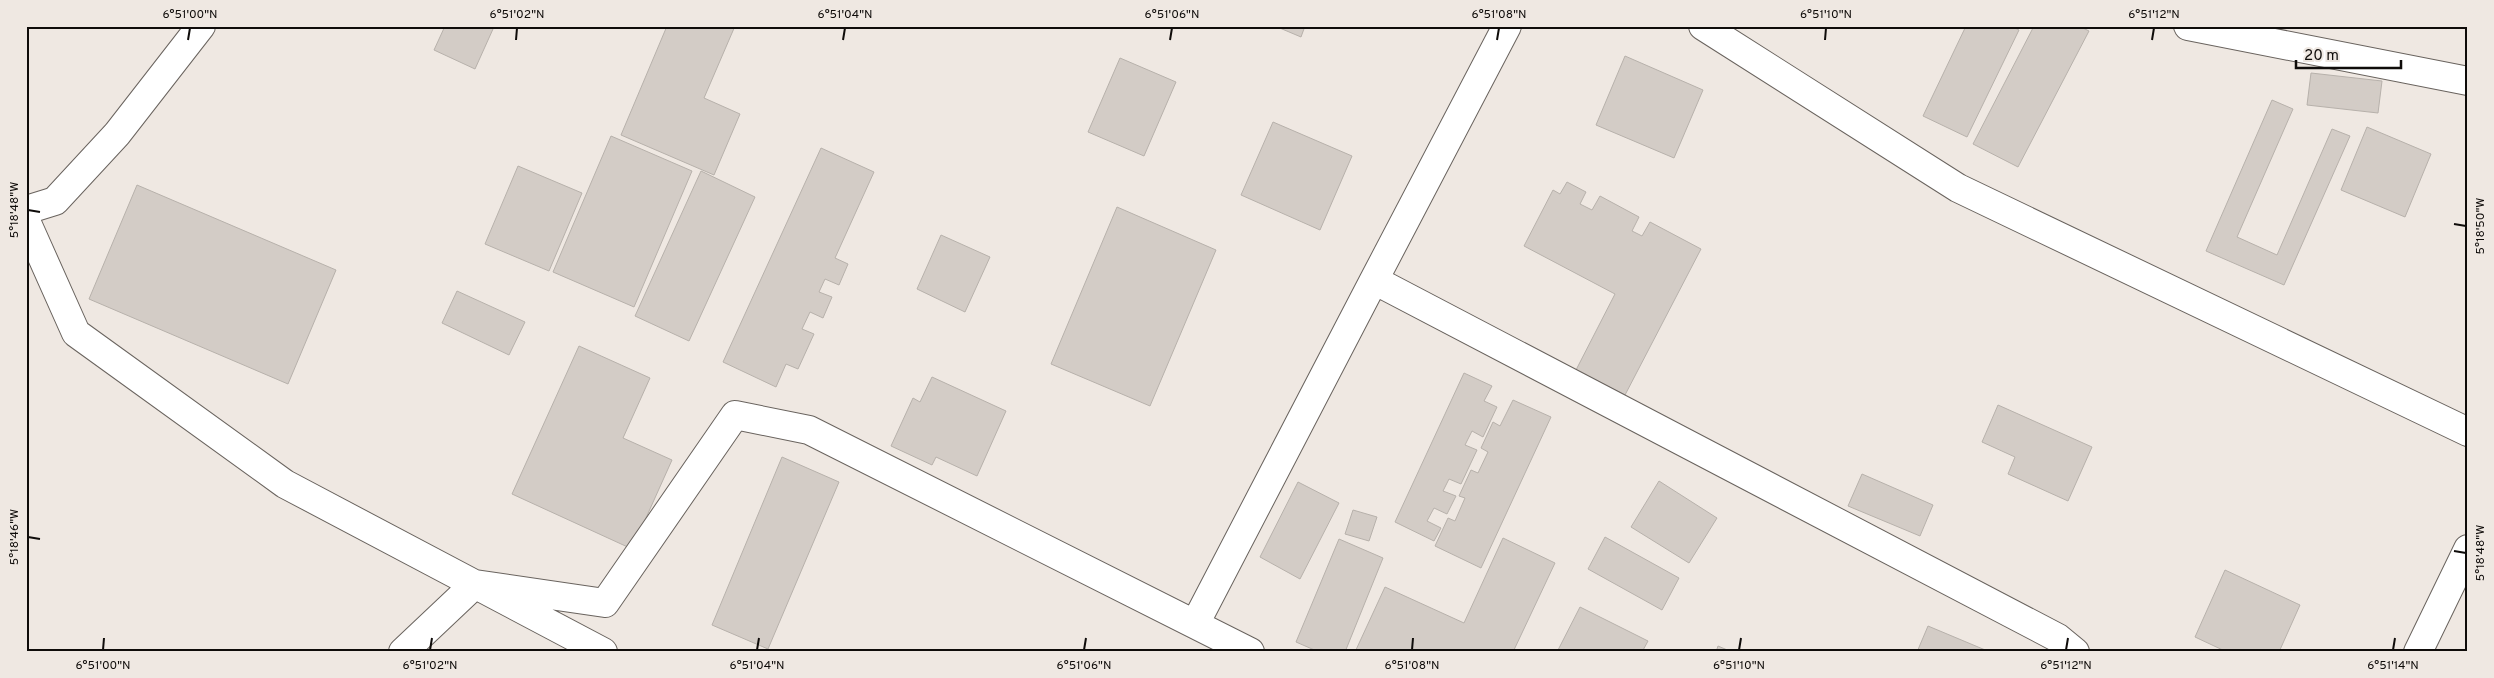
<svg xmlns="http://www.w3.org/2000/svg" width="2494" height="678" font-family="Overpass,sans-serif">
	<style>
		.building { fill: #d3ccc6; stroke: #b7b1ab }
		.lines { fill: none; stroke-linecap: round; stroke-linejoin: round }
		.minor-casing { stroke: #69635e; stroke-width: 30 }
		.minor { stroke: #fff; stroke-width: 28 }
		.ticks { fill: none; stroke: #0f0c0a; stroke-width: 2 }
		.neatline { fill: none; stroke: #0f0c0a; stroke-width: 2 }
		.ticks-label { font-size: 12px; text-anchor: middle; fill: #0f0c0a }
	</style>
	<rect width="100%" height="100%" fill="#efe8e2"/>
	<path class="building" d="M445,26h42l6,3 -18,40 -41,-19z
		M667,26h68l-31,72 36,16 -26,61 -93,-40z
		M1275,26h30l-4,11z
		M1966,26h45l8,4 -52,107 -44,-21z
		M2034,26h45l10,5 -71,136 -45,-23z
		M1625,56l78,34 -29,68 -78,-33z
		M1120,58l56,24 -32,74 -56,-24z
		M2311,73l71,8 -4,32 -71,-8z
		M2272,100l21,9 -56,128 40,18 55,-126 18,7 -66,149 -78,-34z
		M1273,122l79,34 -32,74 -79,-35z
		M2367,127l64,27 -26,63 -64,-27z
		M611,136l81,35 -58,136 -81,-35z
		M821,148l53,24 -39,86 13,6 -9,21 -14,-6 -6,13 13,5 -9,21 -13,-6 -8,17 12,5 -16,35 -12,-5 -10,23 -53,-25z
		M518,166l64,27 -33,78 -64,-27z
		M701,171l54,26 -66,144 -54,-25z
		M1567,182l19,10 -6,12 12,6 8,-14 39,21 -7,14 10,5 8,-14 51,27 -76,146 -49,-25 39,-76 -91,-48 29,-56 7,4z
		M137,185l199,85 -48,114 -199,-85z
		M1117,207l99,43 -66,156 -99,-42z
		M941,235l49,22 -25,55 -48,-23z
		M457,291l68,31 -16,33 -67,-32z
		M579,346l71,32 -27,60 49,22 -40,89 -120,-55z
		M1464,373l28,13 -8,15 13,6 -14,30 -11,-6 -7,14 12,5 -16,34 -12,-5 -6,12 13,5 -9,18 -13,-6 -7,13 14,7 -7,13 -39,-19z
		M932,377l74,34 -29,65 -41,-19 -4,8 -41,-19 22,-48 7,4z
		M1513,400l38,17 -70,151 -46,-22 13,-28 7,3 10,-23 -6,-2 12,-26 7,3 10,-21 -7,-4 12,-26 7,4z
		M1998,405l94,42 -24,54 -60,-27 7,-17 -33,-15z
		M782,457l57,25 -71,167 -56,-24z
		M1862,474l71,31 -13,31 -72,-30z
		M1659,481l58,37 -28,45 -58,-36z
		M1298,482l41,21 -39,76 -40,-22z
		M1353,510l24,7 -8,24 -24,-7z
		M1605,537l74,41 -17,32 -74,-41z
		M1503,538l52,25 -42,89h-158l30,-65 79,36z
		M1339,539l44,19 -38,94h-26l-23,-10z
		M2225,570l75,35 -21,47h-52l-32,-15z
		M1580,607l68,34 -6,11h-85z
		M1928,626l62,26h-73z
		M1718,646l14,6h-16z"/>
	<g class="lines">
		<defs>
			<path id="minor" d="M1507,26l-133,254 684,358 17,14
				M1703,26l255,162 510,244
				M2188,26l280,55
				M26,210l29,-9 62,-67 84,-108
				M26,221l50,112 209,151 318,168
				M1195,624l179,-344
				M403,652l72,-68 130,19 130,-188 74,15 441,222
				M2418,652l50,-103"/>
		</defs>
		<use href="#minor" class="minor-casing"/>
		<use href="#minor" class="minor"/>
	</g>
	<path class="ticks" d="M188,40l2,-12M516,40l1,-12M843,40l2,-12M1170,40l2,-12M1497,40l2,-12M1825,40l1,-12M2152,40l2,-12M28,210l12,2M2454,224l12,2M28,537l12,2M2454,551l12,2M103,650l1,-12M430,650l2,-12M757,650l2,-12M1084,650l2,-12M1412,650l1,-12M1739,650l2,-12M2066,650l2,-12M2393,650l2,-12"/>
	<rect width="2494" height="678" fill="none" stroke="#efe8e2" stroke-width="55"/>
	<path d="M2296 60v8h105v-8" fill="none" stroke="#0f0c0a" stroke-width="2.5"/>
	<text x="2304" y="60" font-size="15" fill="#0f0c0a" stroke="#efe8e2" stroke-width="4" paint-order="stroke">20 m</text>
	<rect x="28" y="28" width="2438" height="622" class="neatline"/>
	<g class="ticks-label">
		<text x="190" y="18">6°51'00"N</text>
		<text x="517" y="18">6°51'02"N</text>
		<text x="845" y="18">6°51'04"N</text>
		<text x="1172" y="18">6°51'06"N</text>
		<text x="1499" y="18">6°51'08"N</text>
		<text x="1826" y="18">6°51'10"N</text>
		<text x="2154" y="18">6°51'12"N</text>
		<text transform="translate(14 210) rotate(-90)" y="4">5°18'48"W</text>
		<text transform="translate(2480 226) rotate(-90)" y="4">5°18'50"W</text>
		<text transform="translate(14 537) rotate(-90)" y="4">5°18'46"W</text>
		<text transform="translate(2480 553) rotate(-90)" y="4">5°18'48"W</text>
		<text x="103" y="669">6°51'00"N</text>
		<text x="430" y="669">6°51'02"N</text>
		<text x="757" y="669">6°51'04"N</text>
		<text x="1084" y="669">6°51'06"N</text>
		<text x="1412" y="669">6°51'08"N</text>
		<text x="1739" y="669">6°51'10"N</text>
		<text x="2066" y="669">6°51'12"N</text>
		<text x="2393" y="669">6°51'14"N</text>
	</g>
</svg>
